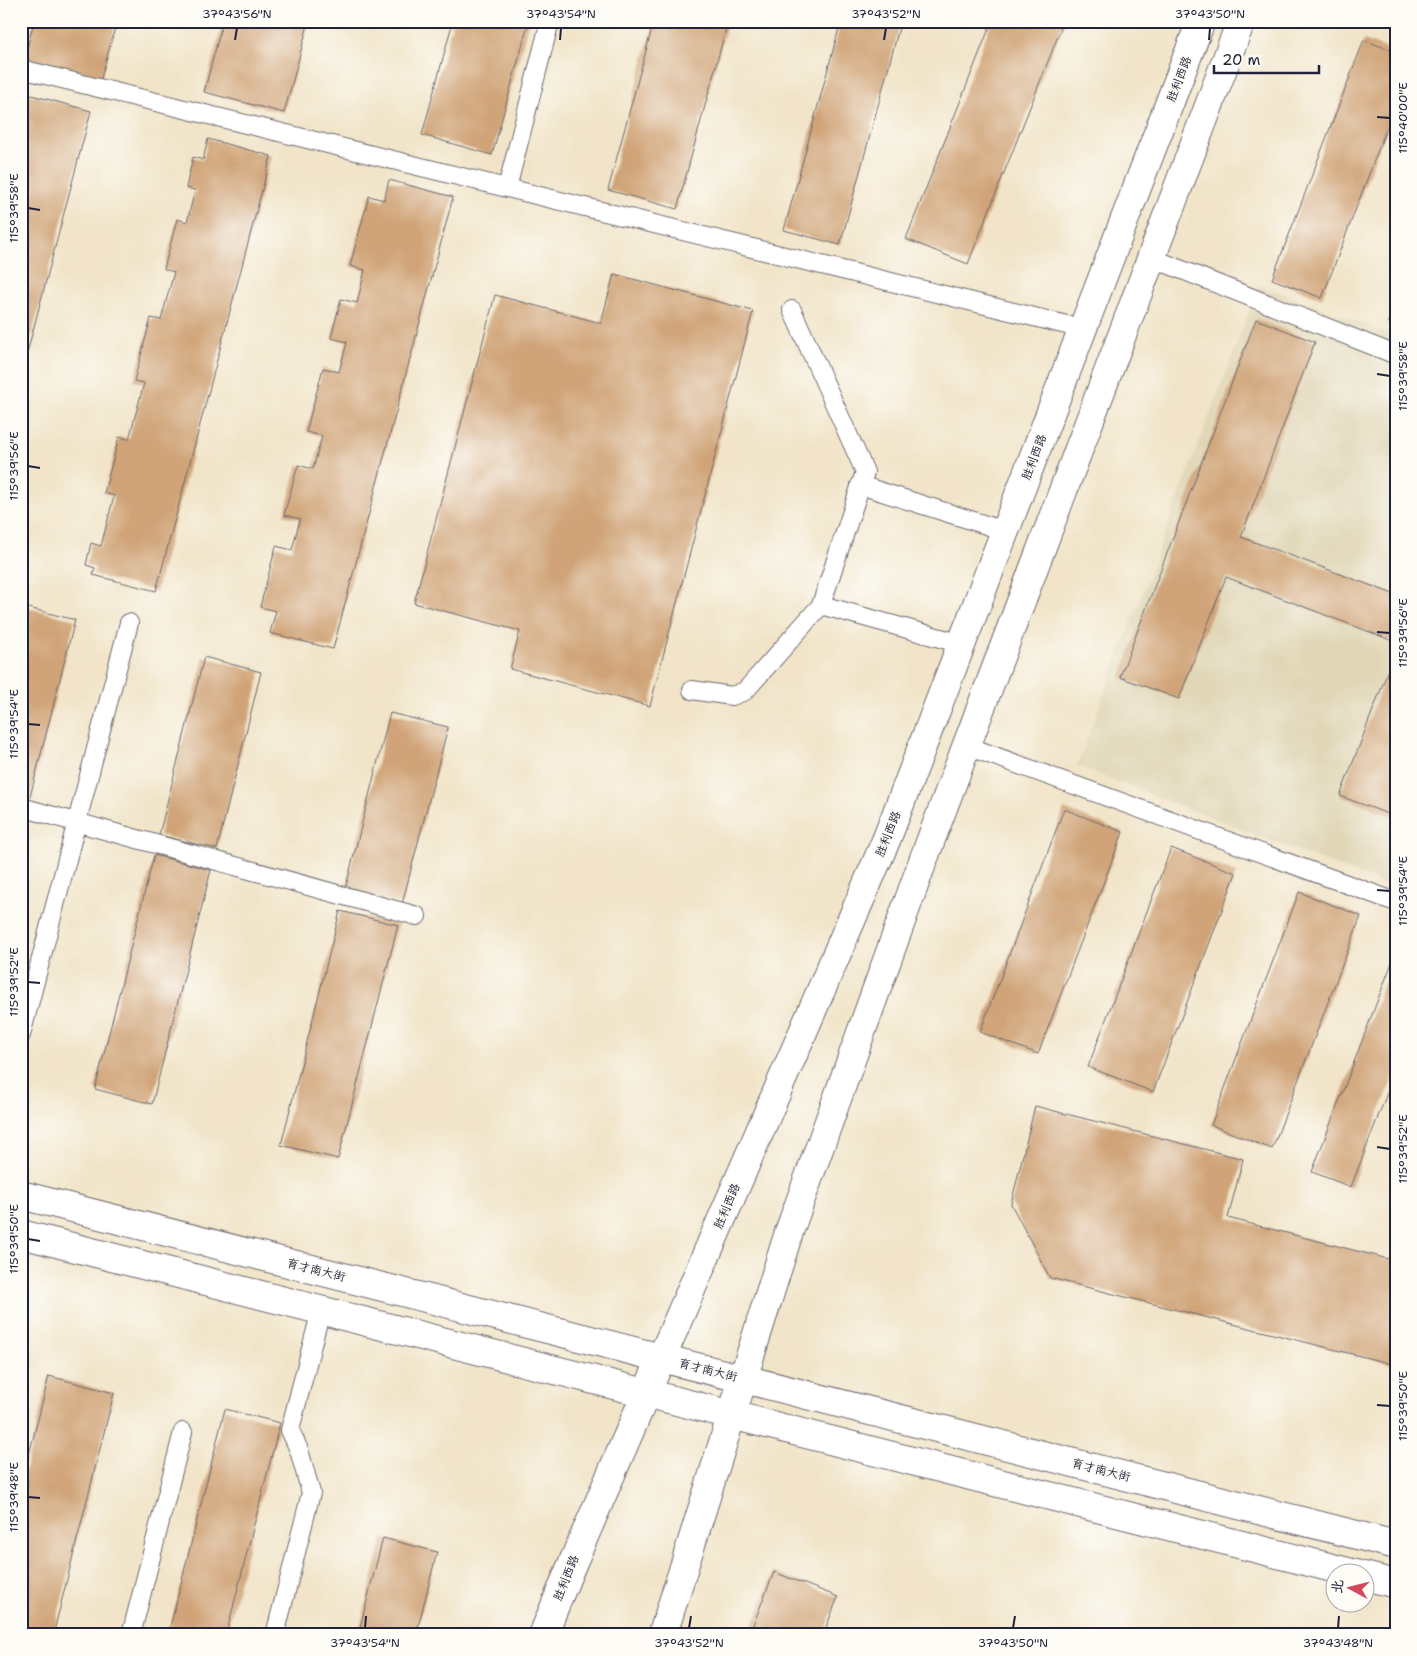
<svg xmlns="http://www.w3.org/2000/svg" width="1417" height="1656" font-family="'Shantell Sans','LXGW WenKai TC',sans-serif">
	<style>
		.built { fill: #e1d7b7 }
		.building { fill: #d0a478 }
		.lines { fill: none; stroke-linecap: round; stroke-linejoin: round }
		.service-casing { stroke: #6a666c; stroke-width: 20 }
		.secondary-casing { stroke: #6a666c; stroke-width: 30 }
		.service { stroke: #fff; stroke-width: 18 }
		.secondary { stroke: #fff; stroke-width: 28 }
		.ticks { fill: none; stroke: #22223b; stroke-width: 2 }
		.labels { text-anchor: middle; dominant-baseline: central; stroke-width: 4; stroke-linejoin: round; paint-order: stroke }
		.street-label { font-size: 12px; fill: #22223b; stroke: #fdfcf7 }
		.neatline { fill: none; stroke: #22223b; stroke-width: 2 }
		.ticks-label { font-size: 12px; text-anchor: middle; fill: #22223b }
	</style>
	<rect width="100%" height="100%" fill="#fdfcf7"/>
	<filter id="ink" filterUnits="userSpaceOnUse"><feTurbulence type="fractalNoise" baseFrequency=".02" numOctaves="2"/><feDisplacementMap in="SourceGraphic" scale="10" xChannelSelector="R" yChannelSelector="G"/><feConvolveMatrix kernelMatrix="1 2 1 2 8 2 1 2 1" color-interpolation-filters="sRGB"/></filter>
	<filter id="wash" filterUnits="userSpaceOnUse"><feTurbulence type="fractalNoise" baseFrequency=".0096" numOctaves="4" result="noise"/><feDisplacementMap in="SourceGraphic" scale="20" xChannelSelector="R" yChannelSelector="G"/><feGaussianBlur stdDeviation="1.12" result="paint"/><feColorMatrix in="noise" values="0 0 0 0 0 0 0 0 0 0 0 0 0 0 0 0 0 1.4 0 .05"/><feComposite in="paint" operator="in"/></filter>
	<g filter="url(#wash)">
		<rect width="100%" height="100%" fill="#f1e4c8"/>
		<path class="built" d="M1259,285l137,51v553l-319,-123z"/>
		<g id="blocks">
			<path class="building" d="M34,21h83l-17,61 -76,-21z
				M223,21h86l-25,92 -80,-21z
				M453,21h76l-37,134 -70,-20z
				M654,21h74l-51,188 -69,-19z
				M841,21h60l-61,224 -56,-15z
				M992,21h72l-96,243 -62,-25z
				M1364,40l32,12v51l-74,195 -50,-19z
				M28,94l63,17 -69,261 -1,-258h2z
				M208,139l63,17 -115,435 -63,-16 2,-7 -9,-3 5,-22 10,3 13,-50 -10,-3 15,-56 10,2 15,-56 -10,-2 17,-63 10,2 13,-48 -10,-3 13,-50 10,3 8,-32 -9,-2 7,-31 10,3z
				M389,180l64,17 -120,452 -63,-16 6,-22 -16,-4 16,-61 16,4 8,-31 -16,-4 14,-50 15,4 9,-33 -16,-4 17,-64 16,4 8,-30 -16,-4 10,-39 16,4 8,-33 -15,-4 19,-70 15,4z
				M614,274l139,37 -103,395 -140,-37 10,-38 -106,-28 81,-308 106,28z
				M1396,304v21l-8,-3z
				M1256,319l59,23 -74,195 155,58v47l-170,-65 -47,122 -59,-22z
				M21,606l54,14 -45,177 -9,-2z
				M1396,650v167l-56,-21z
				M204,657l57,15 -44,177 -58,-14z
				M390,713l58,14 -46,177 -57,-14z
				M1064,809l59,23 -85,222 -58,-22z
				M1171,848l65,25 -83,219 -65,-25z
				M154,855l57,15 -59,234 -57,-15z
				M1299,892l62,24 -89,233 -61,-24z
				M340,911l58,14 -60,234 -57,-14z
				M1396,952v118l-45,117 -39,-15z
				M1035,1106l208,53 -15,59 168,43v104l-346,-87 -39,-74z
				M49,1376l65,17 -61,242h-32v-149z
				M225,1409l55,14 -54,212h-58z
				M383,1538l54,14 -21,83h-58z
				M774,1572l64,25 -15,38h-74z"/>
		</g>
	</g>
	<g filter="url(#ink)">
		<use href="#blocks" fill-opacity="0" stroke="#6a666c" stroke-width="1"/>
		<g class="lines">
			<defs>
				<path id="service" d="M21,69l1062,260
					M507,188l43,-167
					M1152,258l244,97
					M860,485l145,46
					M821,605l141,39
					M692,690l40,6 13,-5 76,-86 44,-133 -73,-162
					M967,746l429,156
					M21,807l396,109
					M21,1035l108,-412
					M131,1635l52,-203
					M275,1635l36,-142 -12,-43 -9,-20 31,-120"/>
				<path id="secondary" d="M21,1195l1375,350
					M21,1234l1335,340
					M1364,1576l32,8
					M543,1635l27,-66 317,-731 314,-817
					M662,1635l6,-17 121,-386 135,-374 317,-837"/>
			</defs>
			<use href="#service" class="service-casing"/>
			<use href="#secondary" class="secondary-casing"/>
			<use href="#service" class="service"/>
			<use href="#secondary" class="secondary"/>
		</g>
	</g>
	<path class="ticks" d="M235,40l2,-12M560,40l1,-12M884,40l2,-12M1209,40l1,-12M1377,117l13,1M28,208l12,2M1377,374l13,2M28,466l12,2M1377,632l13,1M28,724l12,1M1377,890l13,1M28,982l12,1M1377,1147l13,2M28,1239l12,2M1377,1405l13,1M28,1497l12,1M365,1628l1,-12M689,1628l2,-12M1013,1628l2,-12M1338,1628l1,-12"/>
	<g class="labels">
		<g class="street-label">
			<text transform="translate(1179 79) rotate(-69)">胜利西路</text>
			<text transform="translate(1034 457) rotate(-69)">胜利西路</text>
			<text transform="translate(888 834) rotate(-68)">胜利西路</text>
			<text transform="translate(727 1206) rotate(-67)">胜利西路</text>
			<text transform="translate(316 1270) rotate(14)">育才南大街</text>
			<text transform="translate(708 1370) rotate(14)">育才南大街</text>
			<text transform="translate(1101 1470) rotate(14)">育才南大街</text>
			<text transform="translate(566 1578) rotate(-68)">胜利西路</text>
		</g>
	</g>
	<rect width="1417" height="1656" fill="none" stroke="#fdfcf7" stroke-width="55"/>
	<g transform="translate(1350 1588) rotate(277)"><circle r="24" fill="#fdfcf7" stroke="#a5a5ac"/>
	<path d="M0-4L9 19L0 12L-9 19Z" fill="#d1495b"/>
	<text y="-8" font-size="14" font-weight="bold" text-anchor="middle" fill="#22223b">北</text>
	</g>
	<path d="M1214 65v8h105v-8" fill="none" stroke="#22223b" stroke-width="2.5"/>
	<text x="1222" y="65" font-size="15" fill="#22223b" stroke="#fdfcf7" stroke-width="4" paint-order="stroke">20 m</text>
	<rect x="28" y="28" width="1362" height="1600" class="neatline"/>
	<g class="ticks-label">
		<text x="237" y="18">37°43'56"N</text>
		<text x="561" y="18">37°43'54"N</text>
		<text x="886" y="18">37°43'52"N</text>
		<text x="1210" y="18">37°43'50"N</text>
		<text transform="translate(1403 118) rotate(-90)" y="4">115°40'00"E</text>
		<text transform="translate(14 208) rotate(-90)" y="4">115°39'58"E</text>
		<text transform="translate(1403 376) rotate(-90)" y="4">115°39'58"E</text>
		<text transform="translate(14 466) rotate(-90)" y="4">115°39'56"E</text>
		<text transform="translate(1403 633) rotate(-90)" y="4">115°39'56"E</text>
		<text transform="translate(14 724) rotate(-90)" y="4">115°39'54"E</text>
		<text transform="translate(1403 891) rotate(-90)" y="4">115°39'54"E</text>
		<text transform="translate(14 982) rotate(-90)" y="4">115°39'52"E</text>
		<text transform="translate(1403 1149) rotate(-90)" y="4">115°39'52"E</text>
		<text transform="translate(14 1239) rotate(-90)" y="4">115°39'50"E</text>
		<text transform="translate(1403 1406) rotate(-90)" y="4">115°39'50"E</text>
		<text transform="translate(14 1497) rotate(-90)" y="4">115°39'48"E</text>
		<text x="365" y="1647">37°43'54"N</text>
		<text x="689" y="1647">37°43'52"N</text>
		<text x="1013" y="1647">37°43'50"N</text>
		<text x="1338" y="1647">37°43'48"N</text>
	</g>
</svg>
